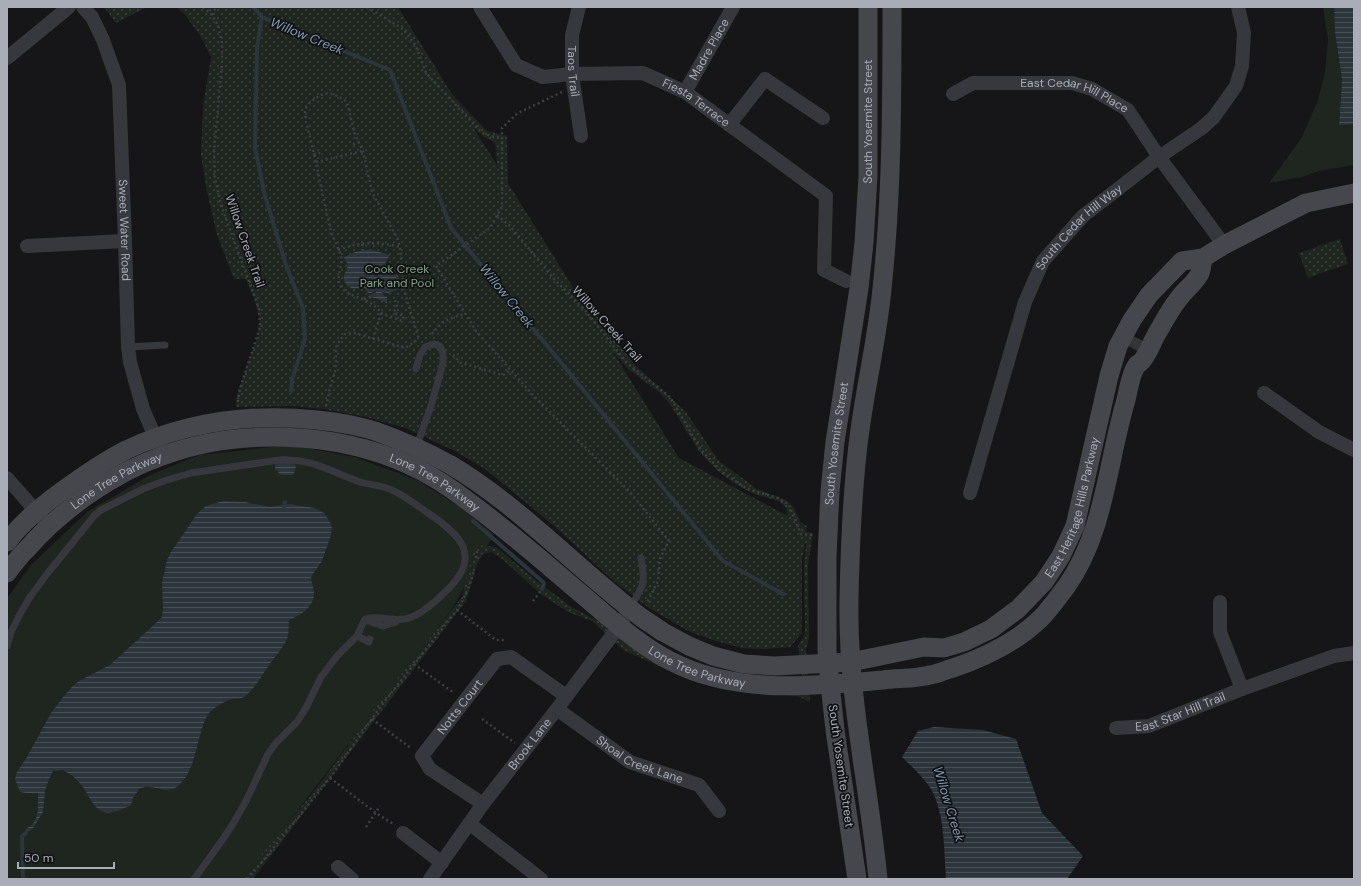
<svg xmlns="http://www.w3.org/2000/svg" width="1361" height="886" font-family="'DM Sans',sans-serif">
	<style>
		.grass { fill: #1e261f }
		.park { fill: url(#park-dots); fill-rule: evenodd }
		.water { fill: url(#water-rules) }
		.lines { fill: none; stroke-linecap: round; stroke-linejoin: round }
		.stream { stroke: #2c353c; stroke-width: 4 }
		.secondary-tunnel { stroke: #333438; stroke-width: 19; stroke-dasharray: 19 10; stroke-linecap: butt }
		.path { stroke: #3d3f44; stroke-width: 2.5; stroke-dasharray: 2 3; stroke-linecap: butt }
		.lane { stroke: #37383d; stroke-width: 7 }
		.street { stroke: #37383d; stroke-width: 14 }
		.secondary { stroke: #45474d; stroke-width: 19 }
		.labels { text-anchor: middle; dominant-baseline: central; stroke-width: 3.5; stroke-linejoin: round; paint-order: stroke }
		.street-label { font-size: 12px; fill: #a8adb8; stroke: #111113 }
		.park-label { font-size: 12px; fill: #7fa381; stroke: #111113 }
		.water-label { font-size: 13px; font-style: italic; fill: #7f9bb3; stroke: #111113 }
	</style>
	<defs>
		<pattern id="park-dots" width="8" height="8" patternUnits="userSpaceOnUse"><rect width="8" height="8" fill="#1e261f"/><path d="M2 2h.1M6 6h.1" fill="none" stroke="#3c433d" stroke-width="1.8" stroke-linecap="round"/></pattern>
		<pattern id="water-rules" width="6" height="5" patternUnits="userSpaceOnUse"><rect width="6" height="5" fill="#2c353c"/><path d="M0 2.5h6" fill="none" stroke="#485056"/></pattern>
	</defs>
	<rect width="100%" height="100%" fill="#161618"/>
	<path class="grass" d="M1323,7h11l1,26 7,46 -3,45h15v41l-35,6 -17,6 -33,6 33,-46 16,-37 7,-28 3,-33z
		M289,445l66,12 64,24 41,26 34,27 -42,75 -207,270h-238v-281l24,-33 56,-53 63,-37 49,-20z"/>
	<path class="park" d="M104,7h43l-31,16z
		M176,7h222l54,87 35,37 20,5 1,47 66,106 20,23 41,53 51,47 32,48 39,29 29,11 8,8 6,14 7,4 -1,6 7,1 -5,31 1,74 -3,11 4,53 -12,-6 -50,-4 -53,-10 -72,-32 -31,-29 -24,-9 -26,-17 -41,-37 -10,-6 -11,3 -14,46 -213,278h-12l75,-90 65,-89 81,-103 10,-41 5,-11 19,2 42,35 35,26 31,16 57,38 143,28 -6,-44 6,-10 1,-6 -1,-64 2,-22 -1,-1 -3,18v72l-12,14 -25,2 -23,-1 -26,-7 -28,-10 -39,-23 -34,-26 -62,-57 -68,-56 -30,-18 -50,-23 -39,-11 -43,-8 -30,-3 -57,1 2,-16 20,-56 2,-14 -6,-23 -8,-19h-12l-17,-44 -10,-43 -6,-37 2,-48 8,-50 -10,-20 -15,-21zM473,127l11,10 11,5 2,23zM613,352l15,17 31,23 11,12 28,46 20,21 17,13 19,10 25,7 7,7 2,8 -109,-58z
		M1340,239l8,25 -40,14 -9,-25z"/>
	<path class="water" d="M1334,7h20v117l-15,1 3,-46 -7,-46z
		M363,250h9l18,5 -7,12h-8l-3,4 1,4 3,1 8,-3v-3c12,2 14,8 16,19l-12,4 -6,-1v2l5,3v6l-12,-5 -5,-1 1,-3h4l2,-4 -6,3h-3l-4,-5 3,-10 -1,-9v9l-4,9c-7,3 -14,2 -18,-6 -2,-10 10,-15 -1,-23l12,-6z
		M293,462l3,4 -1,5 -2,4h-11l-3,-1 -1,-3 -3,-1v-7z
		M223,501l22,1 25,5 20,-3 24,4 10,5 6,9 2,6 -1,7 -9,26 -11,16c0,5 3,10 3,16 0,14 -13,22 -25,27 -1,8 1,13 -3,21 -3,7 -9,13 -14,20 -8,10 -17,29 -28,36 -4,2 -8,1 -12,2 -9,3 -20,9 -25,17 -11,21 -10,54 -29,70 -9,8 -20,1 -29,1 -3,-1 -7,1 -9,1l-7,10 -2,7c-43,23 -35,-13 -60,-30 -2,-1 -6,-4 -8,-5 -3,0 -7,1 -10,1l-4,8 -4,12 -2,21 -10,16 -11,8 4,-7 6,-4 4,-7 2,-8v-17h-12l-6,-1 -5,-13 2,-7 10,-15 24,-44 13,-17 8,-9 7,-6 31,-16 47,-43 5,-5 1,-7 -1,-27 5,-23 4,-8 26,-38 9,-8z
		M934,727l49,3 33,9 26,74 41,43 -16,23h-121c-2,-27 -1,-56 -11,-82 -5,-14 -23,-30 -33,-40l16,-26z"/>
	<g class="lines">
		<path class="stream" d="M253,7l9,10 128,53 61,158 272,333 60,33
			M262,17l-5,30 -2,101 10,48 22,72 16,40 2,31 -13,41 -1,11
			M284,509l1,-7
			M473,521l70,61 1,2 -2,5
			M23,879l-1,-43 4,-3"/>
		<path class="secondary-tunnel" d="M1136,350l5,-10"/>
		<path class="path" d="M203,7l9,8 6,10 4,18v21l-8,86 1,28 6,27 38,104 1,18 -20,62 -3,16
			M367,7l36,22 13,17 10,27 56,60 12,4h8
			M212,15l4,-8
			M562,92l-44,21 -16,15v79l-12,21 -54,38 40,65 55,62 99,99 39,49 -9,17 -2,23 -11,22
			M353,144l6,-2
			M314,155l6,-2
			M316,162l47,-11
			M497,215l13,11 44,53 30,30 43,54 43,34 31,53 21,22 25,17 31,9 11,7 12,29 12,1
			M362,244l1,6
			M338,250c22,-8 39,-9 62,-3
			M396,276l7,-2
			M364,299l7,-3
			M381,313l21,8 2,-5 -10,-3 3,-8 -3,-6
			M432,334c11,-14 17,-16 34,-20
			M373,339l8,-26c-10,-16 -33,-15 -40,-26 -6,-11 2,-19 0,-30 -2,-9 -7,-17 -10,-26 -9,-36 -15,-73 -25,-109 0,-3 -1,-7 -1,-10 0,-4 3,-8 7,-11 13,-11 21,-9 35,1l7,30 9,19 9,41 25,46 3,9 4,43 15,49
			M453,355l8,8 42,12 8,-5
			M326,406l5,-22 5,-16v-21l4,-7 5,-6 9,-1 51,15 12,-8
			M476,558l1,-7
			M533,601l9,-12
			M457,610l39,30h9
			M414,664l40,29
			M372,719l40,30
			M482,719l33,24
			M330,778l46,35 19,12
			M366,827l14,-21
			M248,879l82,-101 51,-72 76,-96c8,-13 14,-26 17,-41"/>
		<path class="lane" d="M128,347l37,-2
			M416,448l15,-42 12,-43v-10l-3,-7 -6,-2 -9,3 -5,8 -4,14
			M630,608c13,-22 16,-24 11,-50
			M365,620l18,6 13,-4
			M357,636l12,6 1,-3
			M7,646l4,-14 9,-18 10,-17 17,-23 47,-58 7,-6 44,-22 22,-8 24,-7 88,-13c33,-2 52,12 81,22 10,3 22,3 32,8 13,6 24,15 36,23 31,21 55,42 20,76 -10,10 -22,22 -36,28 -17,7 -32,-3 -47,2l-8,17 -20,20 -16,21 -14,29 -10,16 -21,21 -8,11 -22,47 -13,23 -17,25 -22,30"/>
		<g class="street">
			<path id="s1" d="M83,7l9,10 11,23 16,45 6,156 3,106 2,15 13,47 16,37"/>
			<path id="s2" d="M480,7l36,58 27,12 29,-3 71,-1 42,19 141,104 -2,74 22,11"/>
			<path id="s3" d="M579,7l-7,28v39l9,62"/>
			<path d="M7,58l62,-51"/>
			<path id="s4" d="M685,92l48,-85"/>
			<path id="s5" d="M953,94l20,-11h99l20,6 36,21 31,47 65,88"/>
			<path d="M729,125l36,-46 58,39"/>
			<path d="M27,246l98,-5"/>
			<path d="M1264,393l55,39 35,18"/>
			<path d="M7,478l42,48"/>
			<path id="s6" d="M970,493l55,-191 18,-41 40,-45 76,-59 43,-29 12,-11 22,-31 6,-20 2,-33 -6,-26"/>
			<path d="M1220,602v30l22,57"/>
			<path id="s7" d="M557,709l73,53 69,23 20,26"/>
			<path id="s8" d="M1116,728l33,-2 93,-37 92,-33 20,-3"/>
			<path id="s9" d="M483,804l-53,-35 -8,-13 75,-97 14,-2 55,39"/>
			<path d="M470,824l71,55"/>
			<path d="M403,833l39,30"/>
			<path d="M338,867l14,12"/>
			<path id="s10" d="M430,879l53,-75 74,-95 62,-83 11,-17"/>
		</g>
		<g class="secondary">
			<path id="s11" d="M7,542c18,-24 44,-44 69,-61 16,-11 33,-22 50,-31 60,-28 126,-37 191,-30 19,2 39,5 58,11 25,9 50,20 74,33 70,41 128,105 193,154l21,14 26,14 24,10 31,8 31,2 76,-4 73,-15 20,1 20,-6 27,-13 27,-20 26,-27 17,-26 14,-30 34,-150 9,-30 14,-26 17,-25 33,-34 21,-3 21,-13 82,-42 48,-10"/>
			<path id="s12" d="M7,573c6,-8 12,-17 20,-24 34,-39 86,-76 135,-93 75,-28 174,-25 247,9 21,9 42,23 60,37 40,29 78,63 116,95 29,25 61,54 96,69 63,28 135,20 202,14 15,-2 32,-1 47,-5 8,-1 15,-5 23,-7 32,-11 64,-26 88,-50 9,-9 17,-21 25,-31 39,-55 41,-124 60,-187 2,-9 4,-21 8,-30 6,-12 3,-1 10,-12 6,-8 9,-19 15,-28 6,-11 13,-23 21,-33 6,-8 16,-15 20,-24 2,-5 2,-10 3,-15"/>
			<path id="s13" d="M857,879l-22,-149 -5,-46 -3,-34v-93l3,-66 5,-49 24,-154 5,-45 4,-67v-169"/>
			<path d="M878,879c-9,-94 -31,-185 -29,-280 1,-51 3,-103 9,-154 6,-52 19,-104 24,-156 10,-94 10,-188 10,-282"/>
		</g>
	</g>
	<g class="labels">
		<g class="street-label">
			<text stroke="none"><textPath href="#s4" startOffset="49">Madre Place</textPath></text>
			<text stroke="none"><textPath href="#s3" startOffset="65">Taos Trail</textPath></text>
			<text stroke="none"><textPath href="#s5" startOffset="127">East Cedar Hill Place</textPath></text>
			<text stroke="none"><textPath href="#s2" startOffset="259">Fiesta Terrace</textPath></text>
			<text stroke="none"><textPath href="#s13" startOffset="762">South Yosemite Street</textPath></text>
			<text stroke="none"><textPath href="#s6" startOffset="293">South Cedar Hill Way</textPath></text>
			<text stroke="none"><textPath href="#s1" startOffset="232">Sweet Water Road</textPath></text>
			<text transform="translate(245 241) rotate(71)">Willow Creek Trail</text>
			<text transform="translate(607 324) rotate(48)">Willow Creek Trail</text>
			<text stroke="none"><textPath href="#s13" startOffset="438">South Yosemite Street</textPath></text>
			<text stroke="none"><textPath href="#s12" startOffset="145">Lone Tree Parkway</textPath></text>
			<text stroke="none"><textPath href="#s12" startOffset="481">Lone Tree Parkway</textPath></text>
			<text stroke="none"><textPath href="#s11" startOffset="1252">East Heritage Hills Parkway</textPath></text>
			<text stroke="none"><textPath href="#s12" startOffset="805">Lone Tree Parkway</textPath></text>
			<text stroke="none"><textPath href="#s9" startOffset="141">Notts Court</textPath></text>
			<text stroke="none"><textPath href="#s8" startOffset="67">East Star Hill Trail</textPath></text>
			<text stroke="none"><textPath href="#s10" startOffset="168">Brook Lane</textPath></text>
			<text stroke="none"><textPath href="#s7" startOffset="98">Shoal Creek Lane</textPath></text>
			<text transform="translate(841 766) rotate(82)">South Yosemite Street</text>
		</g>
		<g class="park-label">
			<text x="397" y="269">Cook Creek<tspan x="397" dy="14">Park and Pool</tspan></text>
		</g>
		<g class="water-label">
			<text transform="translate(307 36) rotate(22)">Willow Creek</text>
			<text transform="translate(507 296) rotate(51)">Willow Creek</text>
			<text transform="translate(949 804) rotate(73)">Willow Creek</text>
		</g>
	</g>
	<rect width="1361" height="886" fill="none" stroke="#a8adb8" stroke-width="16"/>
	<path d="M18 862v6h96v-6" fill="none" stroke="#a8adb8" stroke-width="2"/>
	<text x="24" y="862" font-size="12" fill="#a8adb8" stroke="#111113" stroke-width="3" paint-order="stroke">50 m</text>
</svg>
